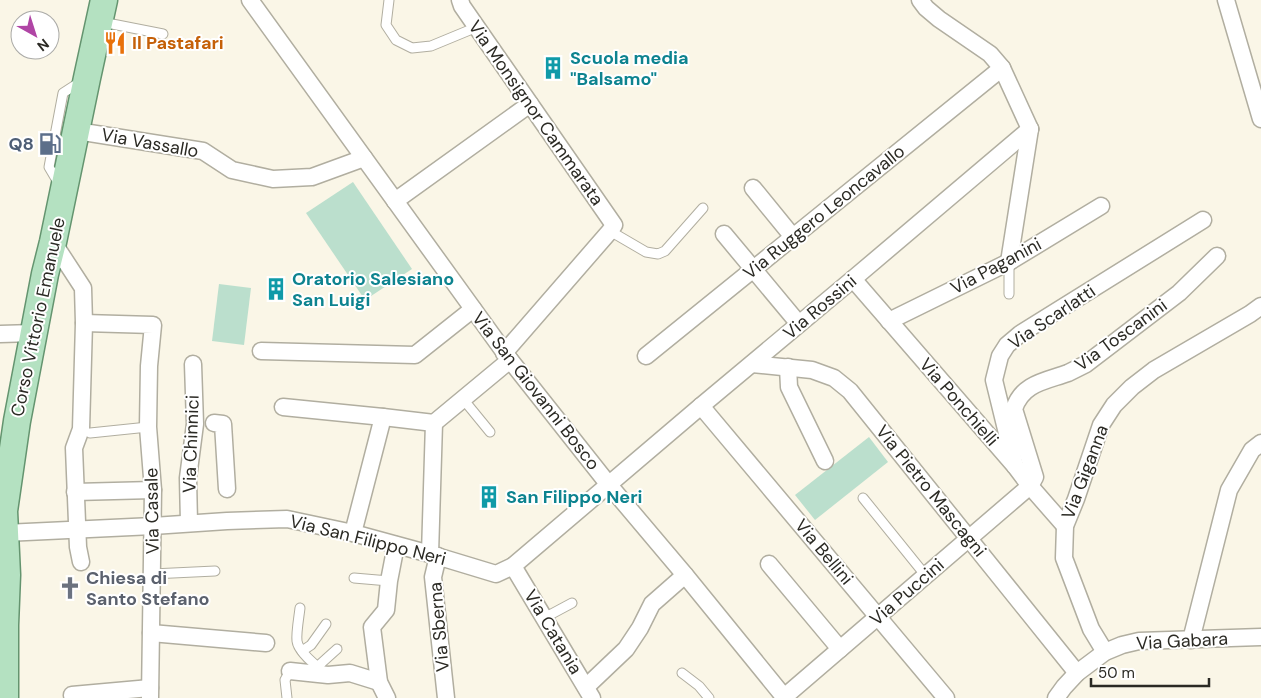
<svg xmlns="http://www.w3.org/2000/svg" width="1261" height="698" font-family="'DM Sans',sans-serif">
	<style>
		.green { fill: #bbdfcd }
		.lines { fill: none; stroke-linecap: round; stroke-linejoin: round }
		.service-casing { stroke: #b1aea0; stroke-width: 11 }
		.minor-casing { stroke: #b1aea0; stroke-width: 19 }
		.primary-casing { stroke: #64946f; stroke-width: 29 }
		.service { stroke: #fff; stroke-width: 9 }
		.minor { stroke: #fff; stroke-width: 16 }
		.primary { stroke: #b4e1c1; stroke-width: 26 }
		.labels { text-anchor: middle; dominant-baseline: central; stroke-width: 4; stroke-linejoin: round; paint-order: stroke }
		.food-label { font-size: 18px; font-weight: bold; fill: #c56008; stroke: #fff; text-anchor: start }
		.culture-label { font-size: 18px; font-weight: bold; fill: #0d838f; stroke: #fff; text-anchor: start }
		.street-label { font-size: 18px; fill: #2b2a24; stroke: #fff }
		.service-label { font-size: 18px; font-weight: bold; fill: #4e5e75; stroke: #fff; text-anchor: end }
		.worship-label { font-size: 18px; font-weight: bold; fill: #5b616d; stroke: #fff; text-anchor: start }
	</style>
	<rect width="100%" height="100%" fill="#faf6e7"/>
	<g class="green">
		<path d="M353 182 412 269 365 300 306 213Z"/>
		<path d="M219 284 251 288 244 345 212 341Z"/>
		<path d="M869 437 888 462 815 520 795 495Z"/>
	</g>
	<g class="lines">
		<defs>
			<g id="service">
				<path d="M389 0 386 25 396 40 412 48 431 46 477 27"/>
				<path d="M102 22 163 34"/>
				<path d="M59 184 49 167 63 93 80 82"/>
				<path d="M610 231 646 252 658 254 665 251 703 208"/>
				<path d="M1009 262V294"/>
				<path d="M463 399 490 432"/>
				<path d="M90 433 148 427"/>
				<path d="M863 498 926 576"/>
				<path d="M152 574 215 571"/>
				<path d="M354 578 389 581"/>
				<path d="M300 608C299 617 296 633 297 641 298 651 316 666 324 672"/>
				<path d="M544 618 572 603"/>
				<path d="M302 651 311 645 326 624"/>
				<path d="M317 667 337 649"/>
				<path d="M682 673 699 686 709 698"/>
				<path d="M287 698 285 680 290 671"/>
			</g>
			<g id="minor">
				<path d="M250 0 510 360 609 485 685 575 785 698"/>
				<path d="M460 0 462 6 614 225 610 231 504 353"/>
				<path d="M920 0 926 8 939 19 990 54 1002 68 1030 129"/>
				<path d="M1226 0 1261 119"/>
				<path d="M77 131 203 151 232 170 273 179 312 177 364 158"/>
				<path d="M753 188 793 237"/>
				<path d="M395 201 530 104"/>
				<path d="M724 234 799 324"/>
				<path d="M53 242 83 288 84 323 81 429 74 448 78 547 81 562"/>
				<path d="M1009 262 1030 129"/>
				<path d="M853 279 1015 466 1030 486 1065 526"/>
				<path d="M889 321 1009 262 1101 206"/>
				<path d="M84 323 153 325 149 366 148 427 153 490 150 698"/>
				<path d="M0 334 34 333"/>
				<path d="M261 351 415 355 473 309"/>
				<path d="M646 356 1002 68"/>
				<path d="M752 364 812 370 834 378 850 391 1077 673"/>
				<path d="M788 367 789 387 825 461"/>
				<path d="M701 406 946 698"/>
				<path d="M283 407 383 417 434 423 510 360"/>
				<path d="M214 423 223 424 227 489"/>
				<path d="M1015 466 994 380 1000 356 1007 345 1020 334 1203 220"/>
				<path d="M75 492 153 490"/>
				<path d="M189 523 188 478 195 424 193 364"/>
				<path d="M5 533 153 526 227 521 287 519 353 533 430 554 496 574 513 566 701 406 853 279 1030 129"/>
				<path d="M353 533 383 417"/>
				<path d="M430 554 434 423"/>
				<path d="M438 556 433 577 446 698"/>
				<path d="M769 564 840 649"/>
				<path d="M513 566 592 698"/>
				<path d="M151 633 266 643"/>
				<path d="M1191 640 1229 490 1252 450 1261 443"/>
				<path d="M1105 652 1091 629 1064 558 1065 526 1076 499 1101 425 1114 405 1132 387 1154 370 1250 314 1261 306"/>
				<path d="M290 671 328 675 350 673 379 682"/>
				<path d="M586 687 626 649 640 628 652 604 685 575"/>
				<path d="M72 695 150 688"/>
				<path d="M387 698 379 682 372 627 386 610 389 581 396 545"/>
				<path d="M783 698 1030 486 1035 477 1014 409C1022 383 1046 381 1068 373 1074 370 1080 367 1086 364L1179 293 1217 256"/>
				<path d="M1056 698 1064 687 1077 673 1105 652 1122 645 1139 641 1261 637"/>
			</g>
			<path id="primary" d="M5 698V625L7 575 4 511 17 421 45 274 53 242 87 78 104 0"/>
		</defs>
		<use href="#service" class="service-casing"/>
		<use href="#minor" class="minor-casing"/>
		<use href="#primary" class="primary-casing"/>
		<use href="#service" class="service"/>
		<use href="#minor" class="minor"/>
		<use href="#primary" class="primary"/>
	</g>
	<defs>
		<symbol id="restaurant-bare" viewBox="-9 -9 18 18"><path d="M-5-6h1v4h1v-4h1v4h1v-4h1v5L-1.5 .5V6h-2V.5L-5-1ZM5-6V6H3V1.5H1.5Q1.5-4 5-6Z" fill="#e8710a" stroke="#fff" stroke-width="2.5" paint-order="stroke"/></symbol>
		<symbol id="building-bare" viewBox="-9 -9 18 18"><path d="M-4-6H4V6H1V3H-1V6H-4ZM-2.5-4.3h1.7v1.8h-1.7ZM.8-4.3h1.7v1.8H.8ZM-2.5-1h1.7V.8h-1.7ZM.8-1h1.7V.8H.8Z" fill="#0f9aa8" stroke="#fff" stroke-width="2.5" paint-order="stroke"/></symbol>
		<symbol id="fuel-bare" viewBox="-9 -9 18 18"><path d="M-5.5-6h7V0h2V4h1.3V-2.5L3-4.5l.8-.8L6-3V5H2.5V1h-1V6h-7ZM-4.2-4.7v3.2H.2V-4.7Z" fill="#5c6f8a" stroke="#fff" stroke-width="2.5" paint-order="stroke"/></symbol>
		<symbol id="church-bare" viewBox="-9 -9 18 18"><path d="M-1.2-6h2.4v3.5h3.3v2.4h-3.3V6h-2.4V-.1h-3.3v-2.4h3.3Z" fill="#6b7280" stroke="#fff" stroke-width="2.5" paint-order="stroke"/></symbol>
	</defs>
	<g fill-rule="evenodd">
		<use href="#restaurant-bare" x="99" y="27" width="32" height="32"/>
		<use href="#building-bare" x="537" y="52" width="32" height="32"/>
		<use href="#fuel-bare" x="34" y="128" width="32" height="32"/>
		<use href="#building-bare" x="260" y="273" width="32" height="32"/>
		<use href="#building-bare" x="473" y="481" width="32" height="32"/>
		<use href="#church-bare" x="54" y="572" width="32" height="32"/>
	</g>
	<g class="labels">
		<g class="food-label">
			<text x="132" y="43">Il Pastafari</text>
		</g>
		<g class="culture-label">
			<text x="570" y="58">Scuola media<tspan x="570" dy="21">"Balsamo"</tspan></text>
			<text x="292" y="279">Oratorio Salesiano<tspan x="292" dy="21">San Luigi</tspan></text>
			<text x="506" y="497">San Filippo Neri</text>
		</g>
		<g class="street-label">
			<text transform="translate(536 113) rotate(55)">Via Monsignor Cammarata</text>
			<text transform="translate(150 143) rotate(10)">Via Vassallo</text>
			<text transform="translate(824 212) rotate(-39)">Via Ruggero Leoncavallo</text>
			<text transform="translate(996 266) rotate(-28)">Via Paganini</text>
			<text transform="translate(820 307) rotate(-40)">Via Rossini</text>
			<text transform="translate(38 317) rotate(-78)">Corso Vittorio Emanuele</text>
			<text transform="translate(1052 317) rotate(-34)">Via Scarlatti</text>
			<text transform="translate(1121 335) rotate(-36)">Via Toscanini</text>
			<text transform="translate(536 391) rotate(52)">Via San Giovanni Bosco</text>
			<text transform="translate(959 402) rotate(49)">Via Ponchielli</text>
			<text transform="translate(191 444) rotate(-88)">Via Chinnici</text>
			<text transform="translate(1085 472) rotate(-69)">Via Giganna</text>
			<text transform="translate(931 491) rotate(51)">Via Pietro Mascagni</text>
			<text transform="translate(152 511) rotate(-91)">Via Casale</text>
			<text transform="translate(368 540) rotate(14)">Via San Filippo Neri</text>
			<text transform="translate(824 552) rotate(50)">Via Bellini</text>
			<text transform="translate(907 592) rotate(-41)">Via Puccini</text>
			<text transform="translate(439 627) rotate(-95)">Via Sberna</text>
			<text transform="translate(553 632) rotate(59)">Via Catania</text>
			<text transform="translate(1182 641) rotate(-3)">Via Gabara</text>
		</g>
		<g class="service-label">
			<text x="34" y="144">Q8</text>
		</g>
		<g class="worship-label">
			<text x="86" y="578">Chiesa di<tspan x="86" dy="21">Santo Stefano</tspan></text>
		</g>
	</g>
	<g transform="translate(35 35) rotate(141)"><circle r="24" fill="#ffffff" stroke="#aaaaa7"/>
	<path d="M0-4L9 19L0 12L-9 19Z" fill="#b045a5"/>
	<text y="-8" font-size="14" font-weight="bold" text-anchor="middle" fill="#2b2a24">N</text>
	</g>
	<path d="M1091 678v8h118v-8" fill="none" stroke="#2b2a24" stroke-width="2.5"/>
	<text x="1098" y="678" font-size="15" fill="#2b2a24" stroke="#ffffff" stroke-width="4" paint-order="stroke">50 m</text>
</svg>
